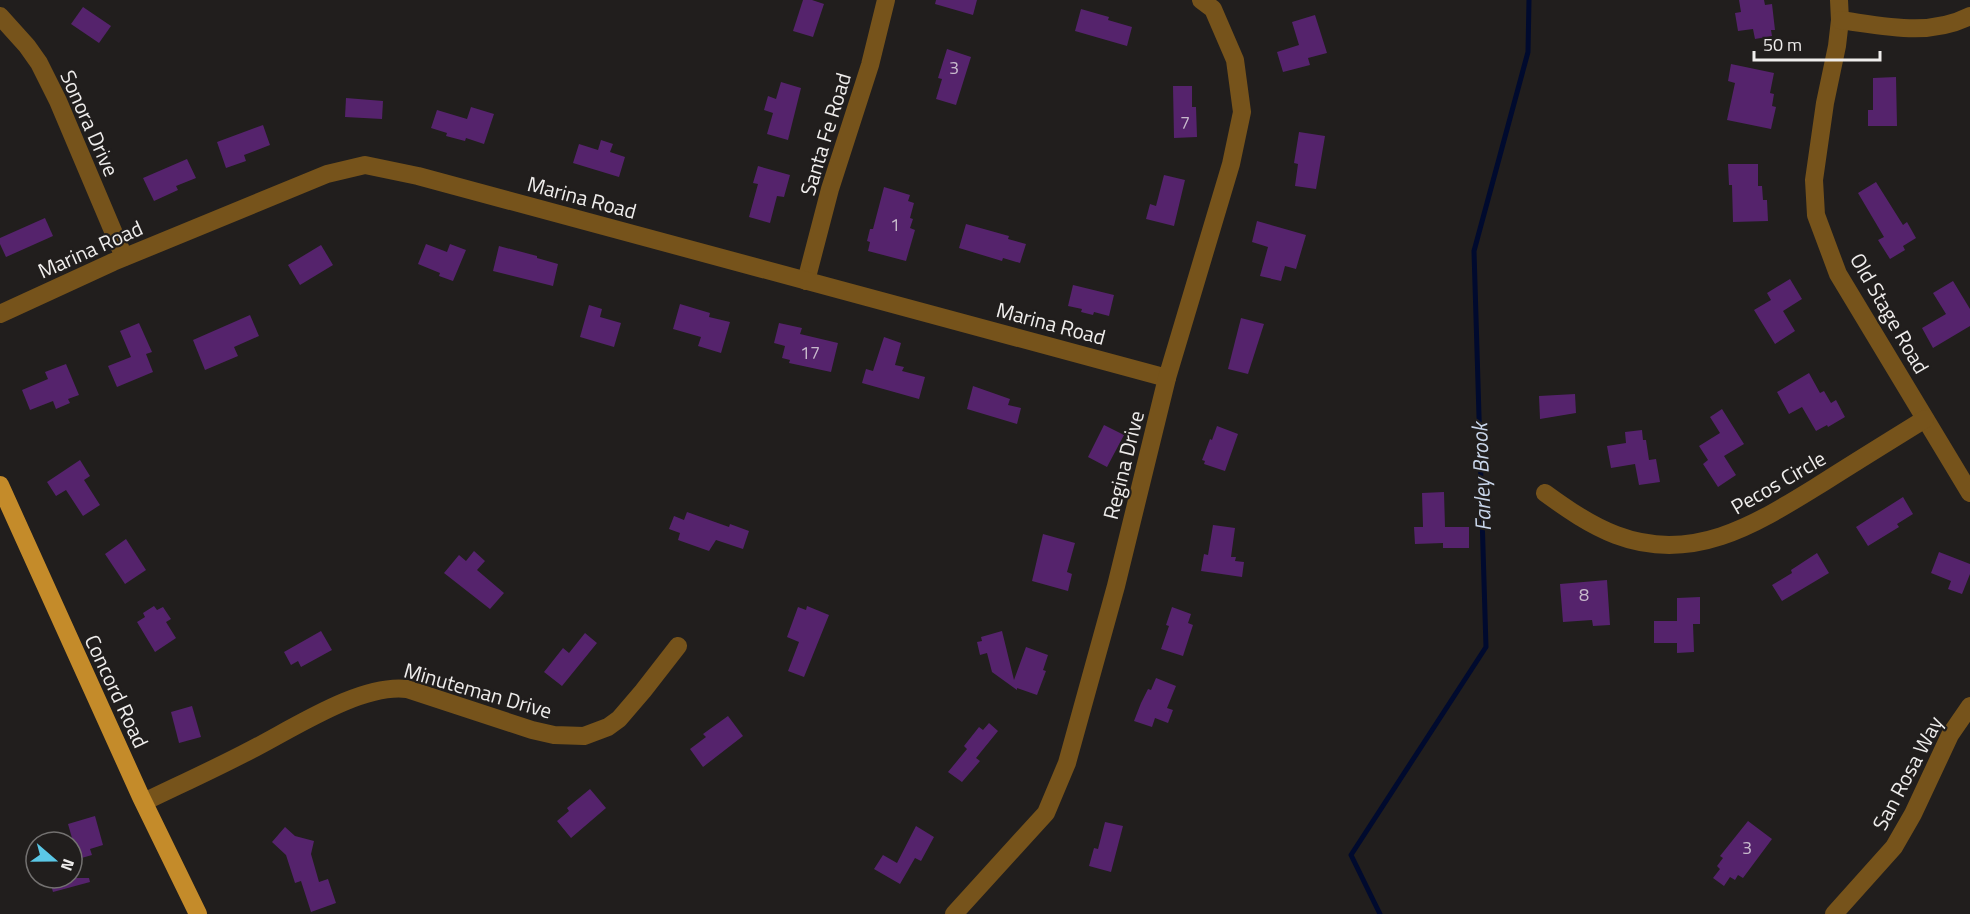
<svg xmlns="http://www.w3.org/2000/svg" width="1970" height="914" font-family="'Titillium Web',sans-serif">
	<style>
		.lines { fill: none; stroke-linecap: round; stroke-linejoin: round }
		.stream { stroke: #000a2e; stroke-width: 5 }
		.building { fill: #55236c }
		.minor { stroke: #76531b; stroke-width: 18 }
		.major { stroke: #c48b2a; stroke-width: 18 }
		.labels { text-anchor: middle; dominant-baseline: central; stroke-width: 4.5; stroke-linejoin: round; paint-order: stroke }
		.number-label { font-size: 18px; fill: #c8bacc }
		.street-label { font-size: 21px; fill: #efedec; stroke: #211e1d }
		.water-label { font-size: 22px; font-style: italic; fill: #c9d6ea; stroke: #211e1d }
	</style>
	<rect width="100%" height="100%" fill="#211e1d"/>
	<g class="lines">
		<path class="stream" d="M1380 914 1351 855 1486 647 1474 251 1528 52 1529 0"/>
	</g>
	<g class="building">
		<path d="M803 0H812L824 4 813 37 793 31Z"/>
		<path d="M936 0H977L973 15 935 4Z"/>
		<path d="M1739 0H1764L1765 5 1772 4 1775 30H1771L1772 36 1755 39 1753 29 1738 31 1735 13 1741 12Z"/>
		<path d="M83 7 111 26 99 43 71 24Z"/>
		<path d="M1081 9 1109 17 1108 20 1132 27 1127 46 1075 31Z"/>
		<path d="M1315 15 1327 53 1308 58 1310 65 1283 72 1277 52 1299 45 1292 22Z"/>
		<path d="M947 49 971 57 956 105 936 99 942 79 938 78Z"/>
		<path d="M1731 64 1774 73 1770 93 1774 94 1772 106 1776 107 1771 129 1727 120 1735 83 1728 81Z"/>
		<path d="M1896 77 1897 126H1868V110H1873V78Z"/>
		<path d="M781 82 801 88 788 140 767 134 773 113 764 110 768 96 776 99Z"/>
		<path d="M1173 86H1192V107H1196L1197 137 1174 138Z"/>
		<path d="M346 98 383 101 382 119 345 117Z"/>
		<path d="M471 107 494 114 484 144 466 138 465 141 446 136 447 133 431 128 437 110 467 119Z"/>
		<path d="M263 125 270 145 244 155 246 161 226 168 217 142Z"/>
		<path d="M1299 132 1325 136 1316 189 1295 186 1298 164 1294 163Z"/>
		<path d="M601 140 613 144 610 152 625 157 619 177 573 163 579 144 598 150Z"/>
		<path d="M187 159 196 178 176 186 178 190 154 201 143 178Z"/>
		<path d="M1728 164H1758V186H1762L1763 200H1767L1768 221 1733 222 1732 185H1729Z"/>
		<path d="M758 166 790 175 784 197 777 196 770 223 749 217 758 184 753 183Z"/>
		<path d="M1164 175 1185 180 1174 226 1146 219 1150 204 1156 206Z"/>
		<path d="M1876 182 1903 225 1907 222 1916 238 1903 246 1905 250 1890 259 1878 240 1884 237 1858 193Z"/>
		<path d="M884 187 910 195 908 201 914 203 910 218 913 219 910 228 915 230 906 261 868 251 870 242 867 241 870 229H873Z"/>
		<path d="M45 218 53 236 6 257 0 244V238Z"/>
		<path d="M1257 221 1306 235 1296 269 1285 266 1281 281 1260 276 1268 247 1252 242Z"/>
		<path d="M966 224 1009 236 1008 239 1026 244 1020 263 1003 258 1002 261 959 248Z"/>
		<path d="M426 244 447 252 450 244 466 250 453 281 439 276 440 273 418 264Z"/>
		<path d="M321 245 333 265 300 285 288 265Z"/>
		<path d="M499 246 537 256V258L558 264 553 286 493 271Z"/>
		<path d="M1790 279 1802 299 1783 311 1795 331 1775 344 1754 310 1771 300 1767 293Z"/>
		<path d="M1953 281 1970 309V326L1933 348 1922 328 1946 314 1933 293Z"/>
		<path d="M1073 285 1114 295 1109 316 1094 312 1093 315 1081 312 1082 309 1068 306Z"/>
		<path d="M680 304 710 313 709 317 730 322 721 353 698 346 701 337 673 329Z"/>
		<path d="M589 305 602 309 600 317 621 323 614 347 580 337Z"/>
		<path d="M250 315 259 336 234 347 238 356 205 370 193 340Z"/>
		<path d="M1241 318 1264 324 1248 374 1228 369Z"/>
		<path d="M139 323 152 352 146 354 153 372 117 387 108 366 131 357 120 331Z"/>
		<path d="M779 323 802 328 800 334 838 343 831 372 789 363 790 360 782 358 785 346 774 343Z"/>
		<path d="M884 337 901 343 895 365 904 367 902 371 925 377 919 399 862 383 866 369 873 371Z"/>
		<path d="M66 364 79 395 68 399 70 403 56 409 53 401 30 410 22 390 48 379 45 372Z"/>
		<path d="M1809 373 1820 393 1824 391 1831 403 1836 400 1845 417 1828 427 1827 425 1816 431 1802 407 1789 414 1777 392Z"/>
		<path d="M973 386 1010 399 1008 405 1021 408 1017 424 967 409Z"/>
		<path d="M1575 394 1576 413 1540 419 1539 396Z"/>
		<path d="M1722 409 1744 444 1724 456 1736 475 1718 487 1703 464 1708 460 1699 446 1720 433 1710 417Z"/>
		<path d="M1104 425 1124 435 1107 467 1088 457Z"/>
		<path d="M1217 426 1238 434 1225 471 1204 464 1205 461 1202 460 1210 439 1212 440Z"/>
		<path d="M1642 430 1643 440H1646L1649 460 1656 459 1660 482 1639 485 1635 464 1611 468 1607 446 1626 443 1625 432Z"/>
		<path d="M80 460 90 476 84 480 100 505 83 516 66 490 56 496 47 482Z"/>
		<path d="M1444 492 1445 527H1469V548H1443V543L1415 544 1414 527H1423L1422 493Z"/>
		<path d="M1903 497 1913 514 1897 524 1899 527 1868 546 1856 527Z"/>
		<path d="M687 512 729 527 730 524 749 531 743 549 716 540 709 551 678 540 680 533 669 529 674 516 684 520Z"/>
		<path d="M1213 525 1235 528 1231 557H1236L1235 561 1244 562 1242 577 1201 571 1204 554 1208 555Z"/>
		<path d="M1043 534 1075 543 1067 572 1072 574 1068 591 1032 581Z"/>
		<path d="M126 539 146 570 125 584 105 554Z"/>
		<path d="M474 551 485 561 477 570 504 593 490 609 444 573 459 555 466 561Z"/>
		<path d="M1939 552 1970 564V574L1962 594 1948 589 1951 581 1931 573Z"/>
		<path d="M1817 553 1829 573 1782 601 1772 585 1792 573 1791 570Z"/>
		<path d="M1607 580 1610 625 1593 626 1592 620 1563 622 1560 584Z"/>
		<path d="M1700 597V624H1693L1694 652 1677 653V643H1654V621H1677V598Z"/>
		<path d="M154 606 157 610 163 607 171 619 166 622 176 638 155 652 137 622 145 617 143 613Z"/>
		<path d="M807 606 829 615 804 677 788 671 799 642 787 637 798 607 806 610Z"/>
		<path d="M1172 607 1191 614 1188 623 1193 625 1183 656 1161 649 1169 626 1166 625Z"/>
		<path d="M321 631 332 650 301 667 298 661 291 665 284 652Z"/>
		<path d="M1002 631 1014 680 1026 647 1048 655 1043 670 1046 671 1037 695 1017 688V690L992 672 987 653 980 655 977 642 982 641 981 637Z"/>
		<path d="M585 633 597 643 562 686 544 672 563 648 569 653Z"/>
		<path d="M1156 678 1176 686 1167 708 1173 710 1168 723 1155 718 1152 727 1134 721 1141 703 1148 689 1151 690Z"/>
		<path d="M192 706 201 737 179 743 171 712Z"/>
		<path d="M728 716 743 736 703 767 690 749 706 737 703 734Z"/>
		<path d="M989 723 998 731 976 758 980 761 962 782 948 772 967 749 964 746 979 727 983 730Z"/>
		<path d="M590 789 606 808 571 838 557 821 569 811 567 808Z"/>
		<path d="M95 816 103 845 90 849 92 855 78 859 68 824Z"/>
		<path d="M1748 821 1772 839 1743 878 1738 875 1735 880 1730 877 1724 886 1713 878 1720 869 1717 866 1723 858 1720 856Z"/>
		<path d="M1105 822 1123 826 1111 872 1089 866 1094 848 1098 849Z"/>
		<path d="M916 826 934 837 921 861 915 858 900 884 874 869 883 855 897 863Z"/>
		<path d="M285 827 295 836 314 841 311 854 319 882 328 879 336 903 311 912 301 881 295 883 286 855 272 842Z"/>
		<path d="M49 878H89L90 882 53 892Z"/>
	</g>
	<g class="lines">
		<g class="minor">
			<path d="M1839 0 1840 20 1837 46 1825 103 1814 180 1816 215 1838 274 1970 493"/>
			<path d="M0 16 27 46 39 63 58 101 124 257"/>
			<path d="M1840 20C1884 26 1929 37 1970 16"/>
			<path d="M806 281 830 189 870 65 886 0"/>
			<path d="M0 314 113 262 327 174 365 165 418 176 1167 378"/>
			<path d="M1545 493C1567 509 1590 525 1616 535 1695 565 1759 522 1824 482 1857 461 1891 440 1925 419"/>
			<path d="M144 802C177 786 210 771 243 754 288 732 359 683 407 689L532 730 554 735 584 736 608 727 619 719 643 691 678 646"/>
			<path d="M954 914 1046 813 1067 763 1116 586 1167 378 1231 164 1242 112 1235 60 1213 9 1201 0"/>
			<path d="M1834 914 1894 847 1913 814 1950 735 1970 706"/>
		</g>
		<path class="major" d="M0 485 141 797 198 914"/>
	</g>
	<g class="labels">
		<g class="number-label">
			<text x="954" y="67">3</text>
			<text x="1185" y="122">7</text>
			<text x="895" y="224">1</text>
			<text x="810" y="352">17</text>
			<text x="1584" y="594">8</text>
			<text x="1747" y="847">3</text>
		</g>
		<g class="street-label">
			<text transform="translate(90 123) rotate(66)">Sonora Drive</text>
			<text transform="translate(825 134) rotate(-73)">Santa Fe Road</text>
			<text transform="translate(582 197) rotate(15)">Marina Road</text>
			<text transform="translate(90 249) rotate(-24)">Marina Road</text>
			<text transform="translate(1890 313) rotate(60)">Old Stage Road</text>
			<text transform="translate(1051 323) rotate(15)">Marina Road</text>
			<text transform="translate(1123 465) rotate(-76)">Regina Drive</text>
			<text transform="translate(1778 482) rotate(-30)">Pecos Circle</text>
			<text transform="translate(478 690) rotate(16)">Minuteman Drive</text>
			<text transform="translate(117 691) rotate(65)">Concord Road</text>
			<text transform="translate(1907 773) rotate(-62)">San Rosa Way</text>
		</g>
		<g class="water-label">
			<text transform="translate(1481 477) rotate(-92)">Farley Brook</text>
		</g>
	</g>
	<g transform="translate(54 860) rotate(110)"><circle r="28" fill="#211e1d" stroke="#737170" stroke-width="1.5"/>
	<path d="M0-4.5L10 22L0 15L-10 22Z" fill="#5bc8e7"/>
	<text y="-9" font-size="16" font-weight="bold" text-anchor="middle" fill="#efedec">N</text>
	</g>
	<path d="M1754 51v9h126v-9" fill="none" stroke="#efedec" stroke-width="3"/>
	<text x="1763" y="51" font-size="18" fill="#efedec" stroke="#211e1d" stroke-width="4.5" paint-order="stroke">50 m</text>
</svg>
